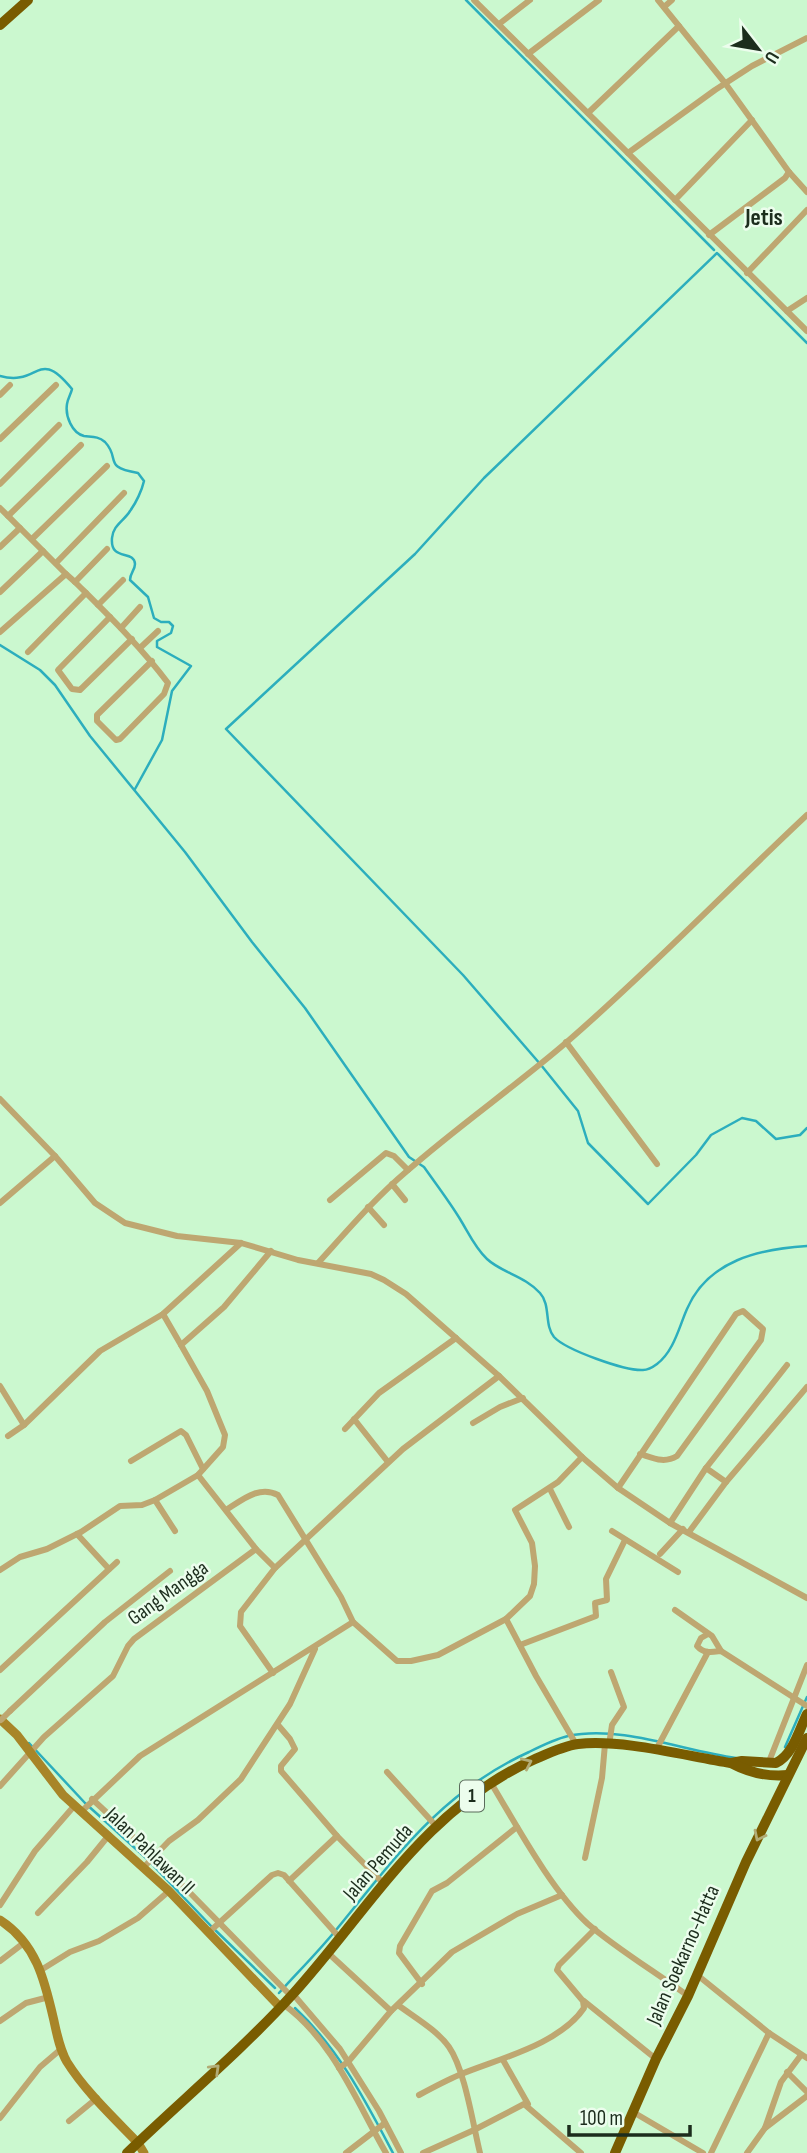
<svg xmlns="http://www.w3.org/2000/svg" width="807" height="2153" font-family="'Sofia Sans Condensed',sans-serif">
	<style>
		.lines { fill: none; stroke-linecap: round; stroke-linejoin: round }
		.stream { stroke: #2caebd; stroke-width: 2.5 }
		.street { stroke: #bea771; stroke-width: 6 }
		.secondary { stroke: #a88528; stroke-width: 9 }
		.highway { stroke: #795c00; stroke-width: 10 }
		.street-bridge { stroke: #bea771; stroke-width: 6 }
		.oneway { stroke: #b2ac76 }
		.labels { text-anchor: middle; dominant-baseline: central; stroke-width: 5; stroke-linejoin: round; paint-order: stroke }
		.shield { fill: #ecfded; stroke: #5a6b5b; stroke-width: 2 }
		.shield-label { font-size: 19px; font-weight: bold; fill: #1c2d1d }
		.street-label { font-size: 21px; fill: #1c2d1d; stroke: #ecfded }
		.quarter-label { font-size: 24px; font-weight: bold; fill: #1c2d1d; stroke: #ecfded }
	</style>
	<rect width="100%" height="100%" fill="#cbf8cf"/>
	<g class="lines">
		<g class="stream">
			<path d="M466 0 714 250"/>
			<path d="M717 253 484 478 415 554 226 729 463 975 541 1065 578 1111 588 1143 648 1204 696 1155 711 1135 742 1118 756 1121 776 1139 800 1135 807 1128"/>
			<path d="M718 254 807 343"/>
			<path d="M0 376C40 387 37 346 72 389 71 394 68 398 67 404 65 416 72 433 84 436 92 437 98 436 105 442 121 459 102 467 138 473L144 481C142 490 136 503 130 511 124 521 113 525 112 538 110 562 134 549 135 564 135 570 130 573 130 580L148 597 154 618 161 622H169L173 626 171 633 157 641V647L191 666 172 691 162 740 135 789"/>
			<path d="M0 645 40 670 55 685 90 736 185 852 252 942 305 1008 409 1157 424 1167C436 1184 449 1201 460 1219 468 1232 475 1248 487 1259 502 1273 525 1276 540 1293 551 1305 544 1325 554 1337 566 1350 625 1371 643 1370 648 1370 653 1367 657 1364 674 1351 679 1327 687 1309 708 1260 760 1249 807 1246"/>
			<path d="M29 1743 85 1803 147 1859 212 1927 275 1988"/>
			<path d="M785 1747 807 1697"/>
			<path d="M279 1993C298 1972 318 1952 336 1930 395 1858 441 1792 529 1752 541 1746 555 1739 568 1736 622 1725 683 1751 736 1758"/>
			<path d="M295 2008C339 2049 365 2100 393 2153"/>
		</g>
		<g class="street">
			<path d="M474 0 807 331"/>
			<path d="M658 0 725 83 789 172 807 192"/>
			<path d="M664 7 672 0"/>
			<path d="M499 24 530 0"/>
			<path d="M528 54 599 0"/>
			<path d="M588 113 679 26"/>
			<path d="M628 153 715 90 752 66 807 38"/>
			<path d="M675 200 752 120"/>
			<path d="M709 235 785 178 789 172"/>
			<path d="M747 273 807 210"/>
			<path d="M787 311 807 298"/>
			<path d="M0 395 10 385"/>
			<path d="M0 439 56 385"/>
			<path d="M0 484 59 425"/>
			<path d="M0 508 66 574"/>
			<path d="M8 516 81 445"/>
			<path d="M32 539 107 466"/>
			<path d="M0 547 20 528"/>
			<path d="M56 563 124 493"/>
			<path d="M75 582 107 549"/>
			<path d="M0 592 43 551"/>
			<path d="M98 605 123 580"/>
			<path d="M110 617 58 670 72 689 80 690 132 639"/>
			<path d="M121 628 140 607"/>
			<path d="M0 632 66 574 75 582C108 615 140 646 168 683L164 694 120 739 116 740 97 721V715L152 661"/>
			<path d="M141 647 158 631"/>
			<path d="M28 652 86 593"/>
			<path d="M566 1042 657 1164"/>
			<path d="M0 1099 55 1156 95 1203 125 1223 177 1236 241 1243 298 1260 371 1274 384 1280 406 1294 499 1376 582 1457 618 1488 670 1523 807 1598"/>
			<path d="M392 1184 405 1200"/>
			<path d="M330 1200 386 1153 394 1156 408 1170"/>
			<path d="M0 1203 55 1156"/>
			<path d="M368 1207 384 1225"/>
			<path d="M318 1263C347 1231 374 1199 407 1171 458 1126 516 1086 568 1041 651 969 727 890 807 815"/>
			<path d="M163 1314 181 1345"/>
			<path d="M0 1386 24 1425"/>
			<path d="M354 1419 388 1462"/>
			<path d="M473 1423 500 1407 523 1398"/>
			<path d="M345 1429 379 1393 456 1338"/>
			<path d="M8 1436 24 1425 100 1351 163 1314 241 1243"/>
			<path d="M131 1461 181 1431 186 1435 203 1469"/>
			<path d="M198 1475 256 1549"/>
			<path d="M726 1482 807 1387"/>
			<path d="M618 1488 736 1314 743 1311 763 1329 761 1340 677 1456C664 1464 653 1458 640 1454"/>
			<path d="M550 1489 569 1527"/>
			<path d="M155 1500 175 1531"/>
			<path d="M226 1510C242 1500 259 1485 278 1495L341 1597 353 1622"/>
			<path d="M670 1523 706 1468"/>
			<path d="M612 1531 678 1572"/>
			<path d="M689 1532 726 1482 706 1468 787 1365"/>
			<path d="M77 1534 109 1569"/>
			<path d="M660 1554 683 1529"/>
			<path d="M0 1570 20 1557 47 1549 81 1532 120 1506 142 1505 155 1500 198 1475 223 1447 225 1435 207 1391 181 1345 224 1307 271 1251"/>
			<path d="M675 1610 712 1636 721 1651 807 1706"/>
			<path d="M506 1619 536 1676 576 1744"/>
			<path d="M708 1634 701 1638 697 1646C704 1654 712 1652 721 1651"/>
			<path d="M520 1645 596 1616 595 1603 607 1600 606 1579 625 1540"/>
			<path d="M0 1670 117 1562"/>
			<path d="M273 1673 240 1626 241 1612 275 1568 403 1449 499 1376"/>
			<path d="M10 1711 105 1622 170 1571"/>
			<path d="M278 1725 290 1739 295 1749 281 1766V1771L337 1836 383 1883"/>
			<path d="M609 1745 612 1725 624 1707 611 1672"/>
			<path d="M656 1750 708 1652"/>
			<path d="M768 1764 807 1665"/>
			<path d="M387 1772 436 1826"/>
			<path d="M491 1783C517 1826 551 1890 588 1924 617 1949 657 1973 688 1996"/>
			<path d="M0 1786 44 1737 113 1676 128 1646 134 1639 256 1549 275 1568"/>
			<path d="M92 1799 154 1856 291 1996"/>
			<path d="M82 1811 140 1756 353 1622 397 1661H411L438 1655 506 1619 530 1596 534 1584 535 1566 532 1543 515 1510 558 1482 582 1457"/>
			<path d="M585 1858 602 1778 605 1744"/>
			<path d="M144 1867 169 1841 198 1820 241 1779 290 1704 315 1649"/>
			<path d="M289 1881 337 1836"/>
			<path d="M0 1905 35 1851 75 1805"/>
			<path d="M38 1913 87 1862 109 1835"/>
			<path d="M208 1933 272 1875 278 1873 284 1875 339 1937"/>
			<path d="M327 1952 391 2011"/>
			<path d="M0 1961 25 1942"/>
			<path d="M41 1970 70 1952 99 1941 138 1918 169 1891"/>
			<path d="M696 1974 769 2033 807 2058"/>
			<path d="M422 1984 399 1953 400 1946 432 1891 447 1883 517 1827"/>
			<path d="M293 1994 340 2049 379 2111 401 2153"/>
			<path d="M584 2001 656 2059"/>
			<path d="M283 2004C333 2040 356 2101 386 2153"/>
			<path d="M398 2005C414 2017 437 2030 449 2047 465 2070 473 2125 480 2153"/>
			<path d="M0 2021 26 2003 49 1997"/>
			<path d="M503 2060 528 2104"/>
			<path d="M339 2068 348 2062 391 2011 452 1952 517 1914 562 1895"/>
			<path d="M787 2072 807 2092"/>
			<path d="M419 2095C432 2088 445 2081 459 2075 497 2059 559 2045 584 2008L583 2001 557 1970 559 1965 595 1929"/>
			<path d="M633 2112 703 2153"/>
			<path d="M0 2118 40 2067 61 2049"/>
			<path d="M69 2121 97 2098"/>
			<path d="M765 2128 781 2082 801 2055"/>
			<path d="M346 2153 385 2123"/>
			<path d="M423 2153 474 2130 524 2104 581 2153"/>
			<path d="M711 2153 769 2033"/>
			<path d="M747 2153 765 2128 807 2096"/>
		</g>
		<g class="secondary">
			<path d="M0 1719 17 1735 63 1795 169 1891 280 2007"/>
			<path d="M0 1920C37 1944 45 1982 54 2021 57 2035 60 2050 67 2062 85 2091 114 2118 138 2143L144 2153"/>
		</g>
		<g class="highway">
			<path d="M0 25 28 0"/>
			<path d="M731 1763 742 1761 776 1763C793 1755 799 1730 807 1714"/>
			<path d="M127 2153C182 2100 241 2051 292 1995 369 1910 424 1809 533 1760 547 1754 563 1746 578 1744 623 1739 686 1756 731 1763 748 1772 769 1777 788 1775"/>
			<path d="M615 2153 656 2059 688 1996 746 1862 807 1738"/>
		</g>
		<path class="street-bridge" d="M1 1720 10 1711"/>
	</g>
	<defs><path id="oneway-chevron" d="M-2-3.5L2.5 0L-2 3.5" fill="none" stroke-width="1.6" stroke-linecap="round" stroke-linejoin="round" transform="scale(1.75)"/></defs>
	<g class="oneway">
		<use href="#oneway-chevron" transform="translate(527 1763) rotate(-25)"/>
		<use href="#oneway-chevron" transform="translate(759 1836) rotate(116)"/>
		<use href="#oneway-chevron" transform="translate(215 2069) rotate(-44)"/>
	</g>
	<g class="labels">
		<rect class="shield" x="460" y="1780.5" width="24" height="31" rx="5"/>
		<g class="shield-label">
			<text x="472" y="1796">1</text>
		</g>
		<g class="street-label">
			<text transform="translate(168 1593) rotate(-36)">Gang Mangga</text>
			<text transform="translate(150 1851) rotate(44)">Jalan Pahlawan II</text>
			<text transform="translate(378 1862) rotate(-49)">Jalan Pemuda</text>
			<text transform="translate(683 1955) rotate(-66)">Jalan Soekarno-Hatta</text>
		</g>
		<g class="quarter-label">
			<text x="764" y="217">Jetis</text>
		</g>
	</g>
	<g transform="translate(758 49) rotate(121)" stroke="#ecfded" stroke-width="5" paint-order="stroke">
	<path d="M0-5L12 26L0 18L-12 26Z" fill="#1c2d1d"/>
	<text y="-10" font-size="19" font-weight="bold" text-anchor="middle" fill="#1c2d1d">U</text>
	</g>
	<path d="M569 2125v10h121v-10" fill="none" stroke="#1c2d1d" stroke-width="3.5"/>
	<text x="580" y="2125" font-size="21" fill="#1c2d1d" stroke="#ecfded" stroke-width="5" paint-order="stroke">100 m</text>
</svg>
